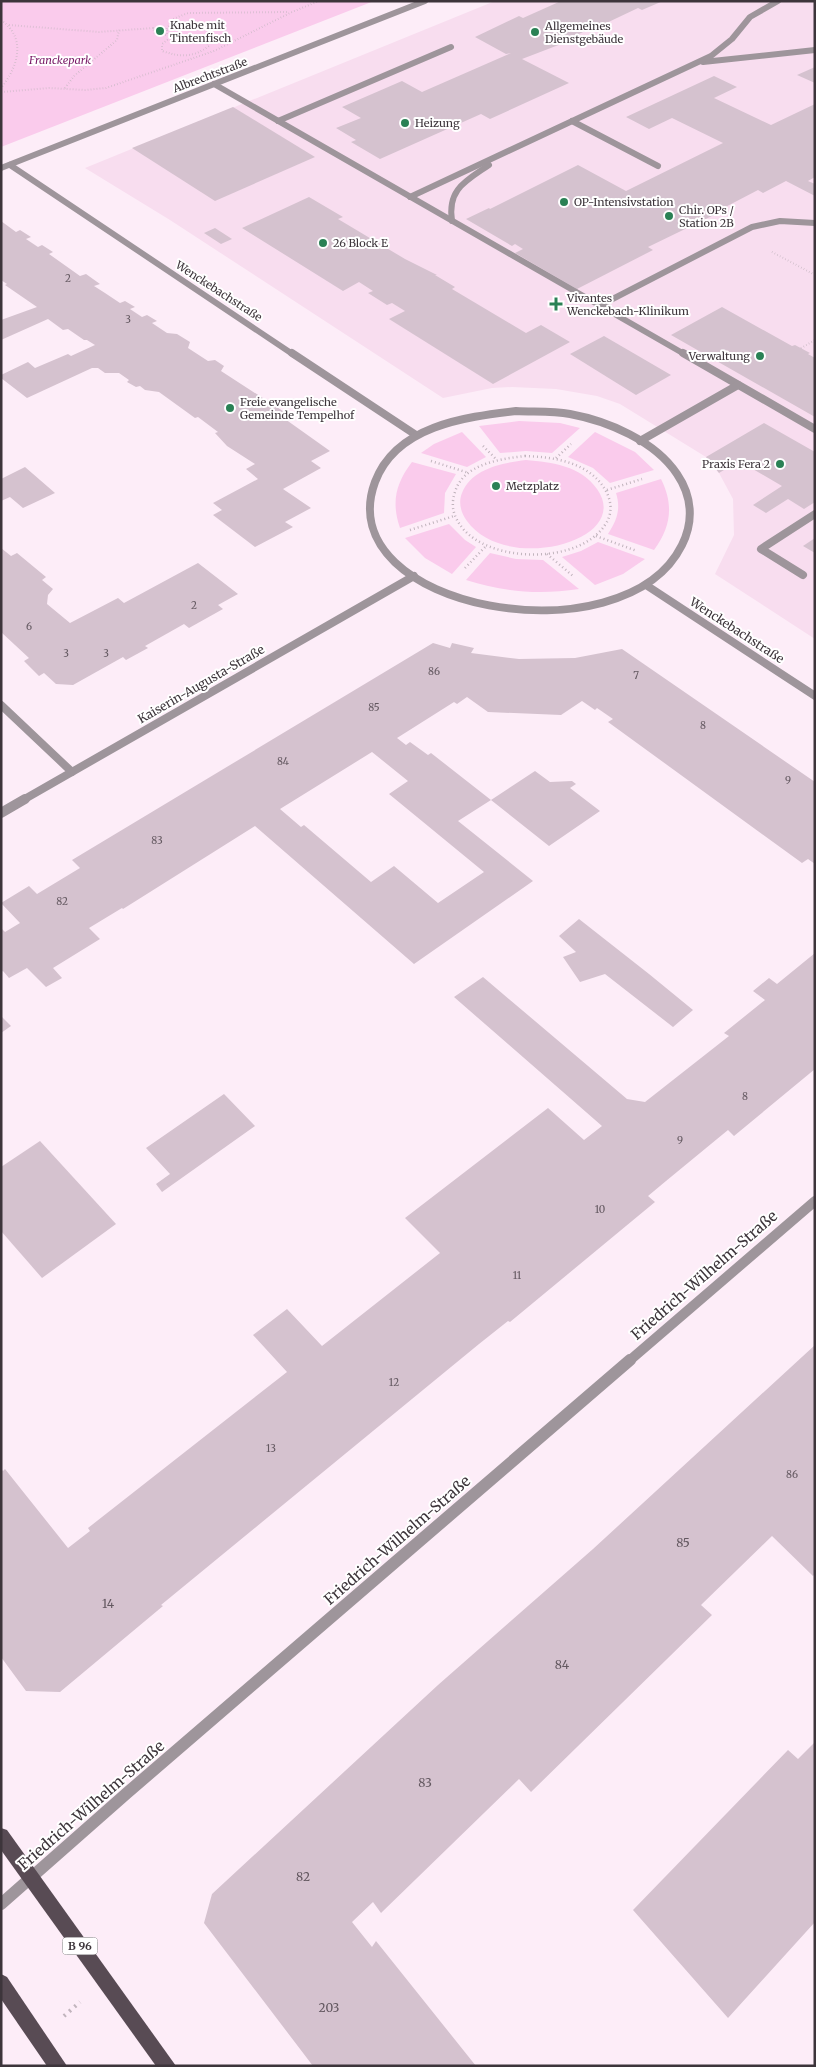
<svg xmlns="http://www.w3.org/2000/svg" width="816" height="2067" font-family="Merriweather,serif">
	<style>
		.built { fill: #f8ddef }
		.green { fill: #facbec }
		.building { fill: #d5c2cf; fill-rule: evenodd }
		.lines { fill: none; stroke-linecap: round; stroke-linejoin: round }
		.path-far2 { stroke: #c1b4bd; stroke-width: 2; stroke-dasharray: 0.5 2.5; stroke-linecap: butt }
		.path-far1 { stroke: #c1b4bd; stroke-width: 2.5; stroke-dasharray: 1 3; stroke-linecap: butt }
		.path { stroke: #c1b4bd; stroke-width: 4; stroke-dasharray: 2 5; stroke-linecap: butt }
		.lane-far1 { stroke: #9e959b; stroke-width: 6 }
		.lane { stroke: #9e959b; stroke-width: 8 }
		.street-far3 { stroke: #9e959b; stroke-width: 6 }
		.street-far2 { stroke: #9e959b; stroke-width: 8 }
		.street-far1 { stroke: #9e959b; stroke-width: 10 }
		.street { stroke: #9e959b; stroke-width: 12 }
		.primary { fill: #584b54; fill-rule: evenodd }
		.poi-dot { fill: #2a8155; stroke: #fff; stroke-width: 2 }
		.labels { text-anchor: middle; dominant-baseline: central; stroke-width: 4; stroke-linejoin: round; paint-order: stroke }
		.number-label { font-size: 10px; fill: #635860 }
		.far-poi-label { font-size: 11px; fill: #3d353b; stroke: #fff; text-anchor: start }
		.far-park-label { font-size: 11px; font-style: italic; fill: #781966; stroke: #fff }
		.far-street-label { font-size: 11px; fill: #3d353b; stroke: #fff }
		.shield { fill: #fff; stroke: #777276; stroke-width: 1 }
		.shield-label { font-size: 11px; font-weight: bold; fill: #3d353b }
		.street-label { font-size: 12px; fill: #3d353b; stroke: #fff }
		.near-number-label { font-size: 12px; fill: #635860 }
		.near-street-label { font-size: 15px; fill: #3d353b; stroke: #fff }
	</style>
	<rect width="100%" height="100%" fill="#fdedf8"/>
	<path class="built" d="M495 1H815V639L715 574 734 535 733 499 719 473 706 457 620 404 597 396 556 389 512 387 492 388 443 398 170 220 85 168Z"/>
	<g class="green">
		<path d="M1 1H374L1 147Z"/>
		<path d="M519 421 560 423 580 428 552 453 526 451 500 453 479 426Z"/>
		<path d="M462 432 486 457 467 467 421 453 434 444Z"/>
		<path d="M595 432 635 452 654 470 610 483 593 468 568 457Z"/>
		<path d="M526 460C552 462 581 466 597 489 634 541 506 575 467 521 461 513 458 503 462 493 472 468 503 463 526 460Z"/>
		<path d="M412 462 456 474 445 493 444 513 400 528C391 502 396 483 412 462Z"/>
		<path d="M661 479C674 505 671 527 654 550L608 534C617 520 621 509 616 493Z"/>
		<path d="M449 524 465 540 476 547 452 574 425 558 405 538Z"/>
		<path d="M598 542 645 559 623 574 595 585 562 557 581 551Z"/>
		<path d="M490 553 516 559 543 560 579 589C539 595 504 592 466 580Z"/>
	</g>
	<g class="building">
		<path d="M561 1H663L642 10 638 8 598 27 596 26 566 40 569 41 522 59 569 83 490 119 481 114 380 159 351 142 356 140 336 128 361 118 342 107 402 81 422 92 511 53 506 54 475 37 519 16 523 18Z"/>
		<path d="M815 67V83L797 75Z"/>
		<path d="M714 76 737 87 714 98 771 125 815 104V177L808 181 815 184V196L786 181 763 193 758 190 712 214 714 215 648 247 653 250 577 289 515 253 523 249 515 244 512 246 466 219 489 208 490 209 578 165 626 191 723 143 672 118 649 129 626 117Z"/>
		<path d="M233 107 315 157 215 201 132 148Z"/>
		<path d="M309 197 343 217 338 219 405 259 437 275H435L455 287 452 289 526 333 541 325 570 342 493 384 389 319 405 311 392 303 387 305 368 293 373 291 359 282 343 291 242 228Z"/>
		<path d="M1 221 16 232 20 230 31 237 26 239 38 247 42 245 53 252 49 254 80 276 86 274 100 284 94 286 105 293 120 303 125 301 135 307 130 309 142 317 147 315 157 321 152 323 167 333 177 334 190 342 188 348 208 361 215 360 224 366 221 371 289 415 285 419 330 451 311 461 321 468 283 489 311 508 285 522 293 527 255 547 213 515 222 510 213 503 258 479 246 469 255 464 227 446 215 433 218 432 198 417 195 418 159 392 145 390 140 386 136 387 127 382 129 380 119 373H105L98 368H92L27 398 1 378V375L28 362 35 368 68 354 71 356 95 345 87 340H84L68 329 63 330 48 319 1 340V320L37 307 5 285 7 284 1 280Z"/>
		<path d="M215 228 232 239 221 244 204 233Z"/>
		<path d="M722 307 792 346 795 345 810 353 808 354 815 358V417L671 335Z"/>
		<path d="M604 336 671 375 636 395 570 354Z"/>
		<path d="M764 423 815 452V502L804 509 788 499 766 513 753 505 782 486 739 461 719 473 706 457Z"/>
		<path d="M25 467 55 493 23 508 10 497 1 501V479Z"/>
		<path d="M815 538V553L803 546Z"/>
		<path d="M1 548 11 556 17 553 46 577 42 580 53 589 48 595 47 604 70 623 118 598 124 603 198 563 238 594 218 605 223 609 189 628 184 624 145 646 148 648 126 660 123 657 73 685 56 684 44 673 39 676 24 661 29 658 1 632Z"/>
		<path d="M433 643 450 648 452 643 474 648 471 653 519 659 575 658 622 649 815 782V864L808 859 802 863 608 722 613 719 597 708 595 710 582 701 561 715 488 712 467 697 457 704 454 702 397 738 406 745 410 742 428 755 431 753 491 800 458 821 533 881 414 964 255 826 123 909 122 908 89 928 100 939 53 968 62 978 46 987 27 968 9 978 3 971 1 972V928L5 932 20 923 1 903 29 886 37 894 80 868 72 860ZM372 752 408 781 389 794 484 872 438 903 394 866 371 882 304 825 301 827 280 809Z"/>
		<path d="M535 771 550 782 572 781 576 784 570 788 600 811 549 846 491 800Z"/>
		<path d="M579 919 649 974 693 1010 673 1027 605 974 580 982 563 957 576 952 559 936Z"/>
		<path d="M815 953V1069L734 1136 728 1130 666 1181 648 1196 655 1202 510 1322 508 1321 479 1344 161 1605 163 1606 60 1692 26 1691 1 1657V1469L3 1471 5 1469 68 1548 90 1531 88 1528 287 1372 253 1335 287 1309 322 1346 440 1253 405 1218 548 1108 584 1140 602 1126 454 997 483 977 627 1099 645 1102 729 1036 724 1033 765 1000 753 991 769 978 777 984Z"/>
		<path d="M1 1016 11 1026 1 1033Z"/>
		<path d="M224 1094 255 1126 162 1192 156 1184 170 1174 146 1148Z"/>
		<path d="M40 1141 116 1224 42 1278 1 1231V1167Z"/>
		<path d="M815 1345V1574L813 1576 772 1536 701 1605 712 1615 531 1792 519 1779 381 1913 373 1902 352 1922 372 1947 376 1941 476 2066H313L204 1923 212 1894 438 1685 593 1549Z"/>
		<path d="M815 1742V1922L728 2018 633 1910 788 1750 798 1759Z"/>
	</g>
	<g class="lines">
		<g class="path-far2">
			<path d="M1 20C27 38 18 67 1 88"/>
			<path d="M9 25 99 32 153 28"/>
			<path d="M153 28 167 29V35L155 34Z"/>
			<path d="M167 29 173 19 188 13 289 12"/>
			<path d="M190 35 204 38 209 46C193 58 180 57 162 51V44L171 37Z"/>
			<path d="M65 88 74 76 117 40 119 30"/>
			<path d="M1 92 49 88 85 90 106 88 214 51 292 12 319 1"/>
			<path d="M772 252 815 275"/>
			<path d="M801 348 815 340"/>
		</g>
		<g class="path-far1">
			<path d="M483 446 497 460"/>
			<path d="M525 456C556 457 592 463 607 493 612 504 612 515 605 525 579 564 494 563 464 530 454 518 450 507 455 492 463 464 500 459 525 456Z"/>
			<path d="M556 458 571 444"/>
			<path d="M431 461 469 473"/>
			<path d="M607 490 642 479"/>
			<path d="M410 530 454 516"/>
			<path d="M596 536 637 551"/>
			<path d="M547 554 573 576"/>
			<path d="M465 568 487 545"/>
		</g>
		<path class="path" d="M64 2016 80 2002"/>
		<g class="lane-far1">
			<path d="M703 62 815 50"/>
			<path d="M214 84 686 355"/>
			<path d="M278 121 451 47"/>
			<path d="M572 121 658 166"/>
			<path d="M410 197 711 56 732 39 750 17 778 1"/>
			<path d="M452 221C447 189 466 181 489 165"/>
			<path d="M599 306 752 227 780 221 815 223"/>
		</g>
		<g class="lane">
			<path d="M683 353 815 429"/>
			<path d="M640 441 738 385"/>
			<path d="M803 575 761 549 815 514"/>
		</g>
		<g class="street-far3">
			<path d="M10 165 294 355"/>
			<path d="M1 168 425 1"/>
		</g>
		<g class="street-far2">
			<path d="M292 353 416 435"/>
			<path d="M516 411C534 412 552 411 570 414 608 421 655 441 677 474 692 496 694 521 682 545 624 662 328 610 375 482 396 426 464 417 516 411Z"/>
			<path d="M646 585 815 696"/>
			<path d="M1 705 72 772"/>
			<path d="M23 800 414 576"/>
		</g>
		<g class="street-far1">
			<path d="M1 813 25 799"/>
			<path d="M629 1361 815 1201"/>
		</g>
		<path class="street" d="M1 1904 127 1793 630 1360"/>
		<g class="primary">
			<path d="M1 1828 7 1830 176 2066H156L1 1850Z"/>
			<path d="M1 1974 7 1977 67 2066H47L1 1999Z"/>
		</g>
	</g>
	<g class="poi-dot">
		<circle cx="160" cy="31" r="5"/>
		<circle cx="535" cy="32" r="5"/>
		<circle cx="405" cy="123" r="5"/>
		<circle cx="564" cy="202" r="5"/>
		<circle cx="669" cy="216" r="5"/>
		<circle cx="323" cy="243" r="5"/>
		<path d="M553.5 296.5h5v5h5v5h-5v5h-5v-5h-5v-5h5z"/>
		<circle cx="760" cy="356" r="5"/>
		<circle cx="230" cy="408" r="5"/>
		<circle cx="780" cy="464" r="5"/>
		<circle cx="496" cy="486" r="5"/>
	</g>
	<g class="labels">
		<g class="number-label">
			<text x="68" y="278">2</text>
			<text x="128" y="319">3</text>
			<text x="194" y="605">2</text>
			<text x="29" y="626">6</text>
			<text x="66" y="653">3</text>
			<text x="106" y="653">3</text>
			<text x="434" y="671">86</text>
			<text x="636" y="675">7</text>
			<text x="374" y="707">85</text>
			<text x="703" y="725">8</text>
			<text x="283" y="761">84</text>
			<text x="788" y="780">9</text>
			<text x="157" y="840">83</text>
			<text x="62" y="901">82</text>
			<text x="745" y="1096">8</text>
			<text x="680" y="1140">9</text>
			<text x="600" y="1209">10</text>
			<text x="517" y="1275">11</text>
			<text x="394" y="1382">12</text>
			<text x="271" y="1448">13</text>
			<text x="792" y="1474">86</text>
		</g>
		<g class="far-poi-label">
			<text x="170" y="25">Knabe mit<tspan x="170" dy="13">Tintenfisch</tspan></text>
			<text x="545" y="26">Allgemeines<tspan x="545" dy="13">Dienstgebäude</tspan></text>
			<text x="415" y="123">Heizung</text>
			<text x="574" y="202">OP-Intensivstation</text>
			<text x="679" y="210">Chir. OPs /<tspan x="679" dy="13">Station 2B</tspan></text>
			<text x="333" y="243">26 Block E</text>
			<text x="567" y="298">Vivantes<tspan x="567" dy="13">Wenckebach-Klinikum</tspan></text>
			<text x="750" y="356" text-anchor="end">Verwaltung</text>
			<text x="240" y="402">Freie evangelische<tspan x="240" dy="13">Gemeinde Tempelhof</tspan></text>
			<text x="770" y="464" text-anchor="end">Praxis Fera 2</text>
			<text x="506" y="486">Metzplatz</text>
		</g>
		<g class="far-park-label">
			<text x="60" y="60">Franckepark</text>
		</g>
		<g class="far-street-label">
			<text transform="translate(210 75) rotate(-21)">Albrechtstraße</text>
			<text transform="translate(219 291) rotate(33)">Wenckebachstraße</text>
		</g>
		<rect class="shield" x="62.5" y="1937.5" width="35" height="17" rx="4"/>
		<g class="shield-label">
			<text x="80" y="1946">B 96</text>
		</g>
		<g class="street-label">
			<text transform="translate(737 630) rotate(33)">Wenckebachstraße</text>
			<text transform="translate(201 684) rotate(-30)">Kaiserin-Augusta-Straße</text>
		</g>
		<g class="near-number-label">
			<text x="683" y="1542">85</text>
			<text x="108" y="1603">14</text>
			<text x="562" y="1664">84</text>
			<text x="425" y="1782">83</text>
			<text x="303" y="1876">82</text>
			<text x="329" y="2007">203</text>
		</g>
		<g class="near-street-label">
			<text transform="translate(704 1275) rotate(-41)">Friedrich-Wilhelm-Straße</text>
			<text transform="translate(397 1540) rotate(-41)">Friedrich-Wilhelm-Straße</text>
			<text transform="translate(91 1805) rotate(-41)">Friedrich-Wilhelm-Straße</text>
		</g>
	</g>
	<rect width="816" height="2067" fill="none" stroke="#3d353b" stroke-width="5"/>
</svg>
